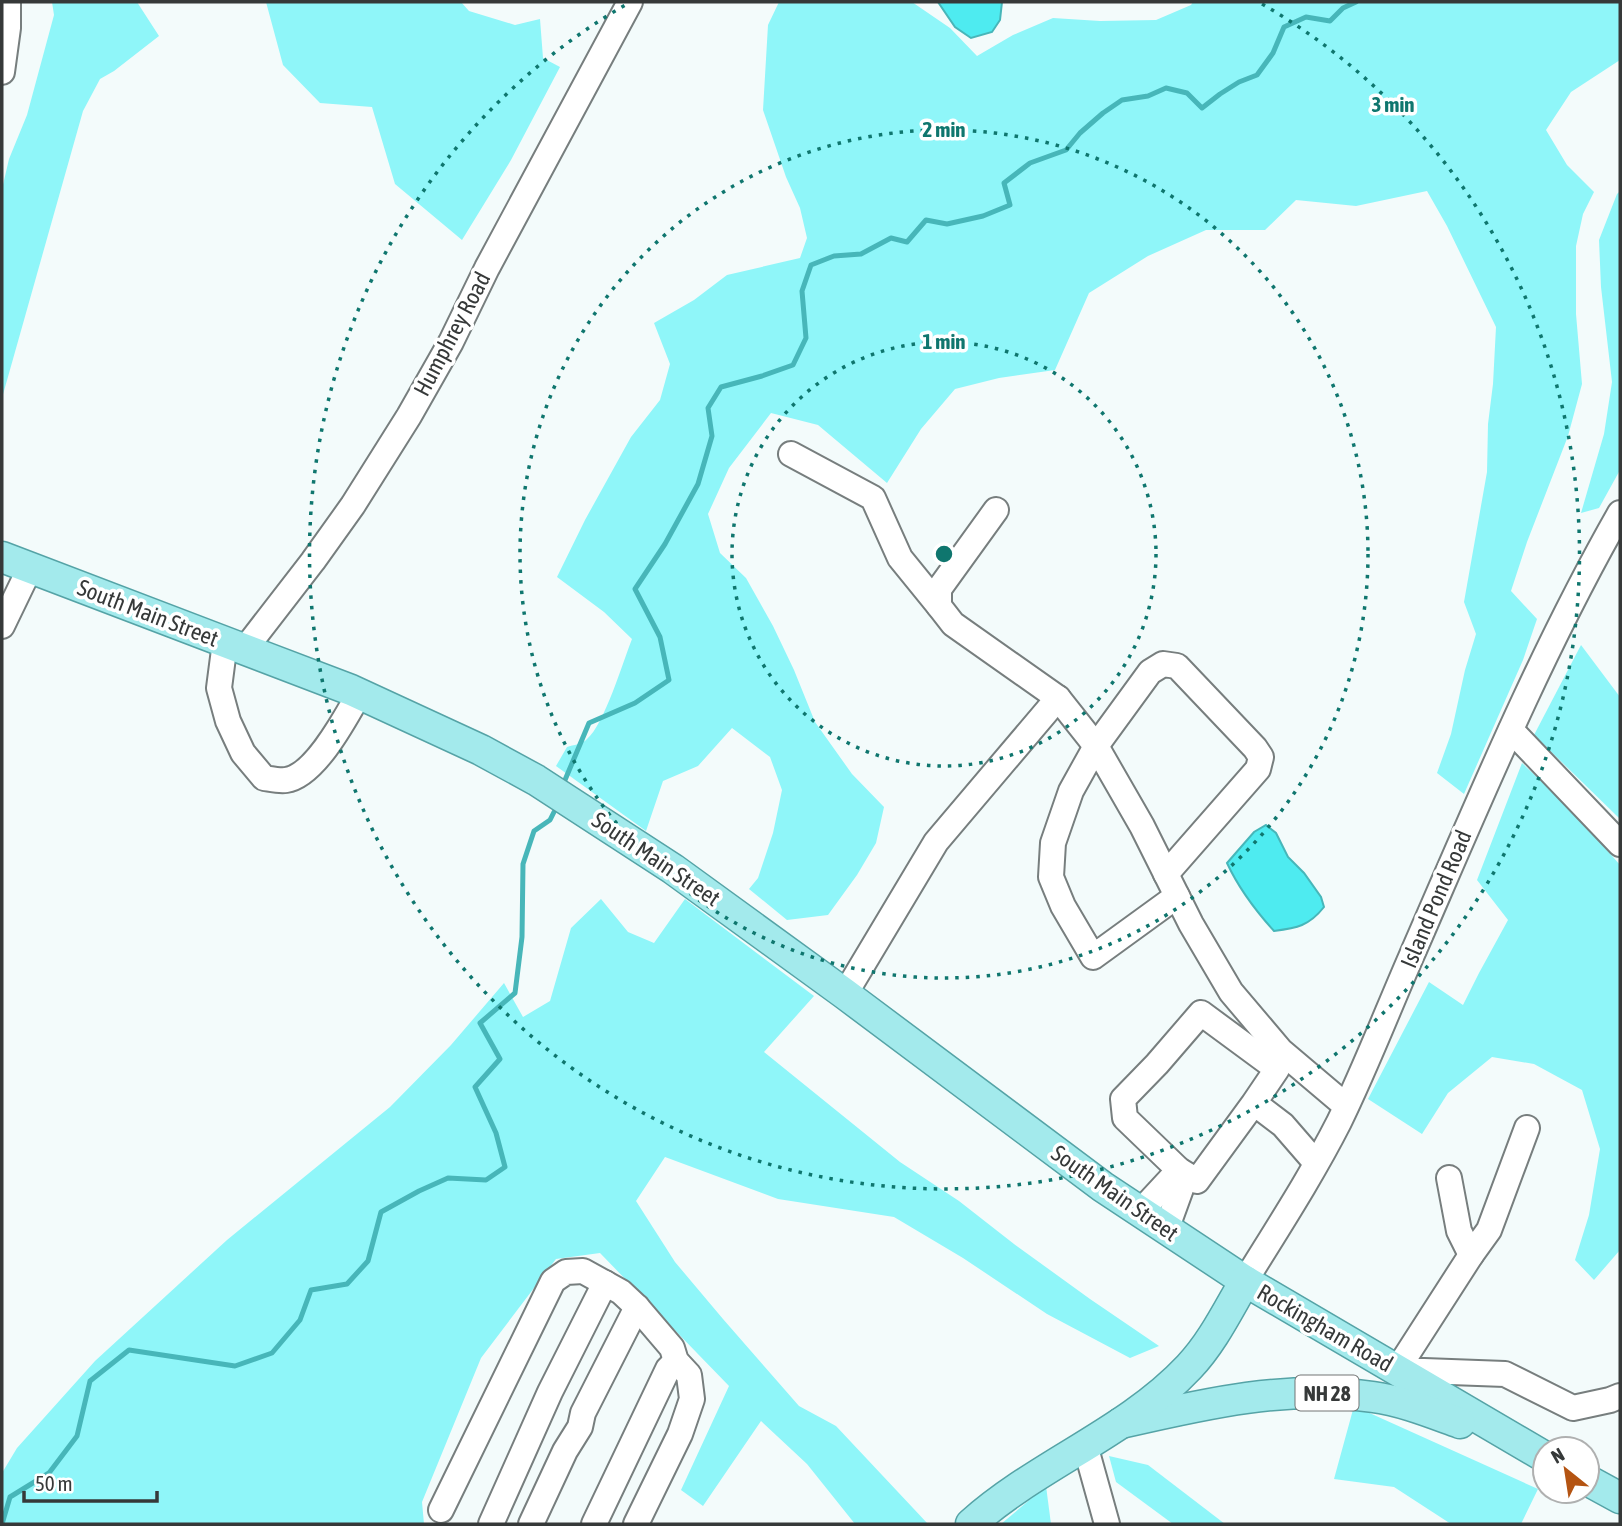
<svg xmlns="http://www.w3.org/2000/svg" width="1622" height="1526" font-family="'Asap Condensed',sans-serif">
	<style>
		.green { fill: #8ff6f9 }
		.water { fill: #4eebf0; stroke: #47b6b9; stroke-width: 2 }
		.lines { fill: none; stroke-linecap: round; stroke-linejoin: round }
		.stream { stroke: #47b6b9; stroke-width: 5 }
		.minor-casing { stroke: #777e7e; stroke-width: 28 }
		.major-casing { stroke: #55a3a6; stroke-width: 33 }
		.minor { stroke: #fff; stroke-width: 24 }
		.major { stroke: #a3eaec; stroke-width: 30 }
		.ring { fill: none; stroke: #0f766e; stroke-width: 3.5; stroke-dasharray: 3.5 7 }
		.labels { text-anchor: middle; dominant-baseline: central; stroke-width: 7; stroke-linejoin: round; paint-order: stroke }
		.shield { fill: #fff; stroke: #727474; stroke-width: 2 }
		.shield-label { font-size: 21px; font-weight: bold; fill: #363939 }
		.street-label { font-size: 23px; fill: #363939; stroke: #fff }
		.centre { fill: #0f766e; stroke: #fff; stroke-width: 3.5 }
		.ring-label { font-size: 21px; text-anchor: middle; font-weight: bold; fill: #0f766e; stroke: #fff; stroke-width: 7; stroke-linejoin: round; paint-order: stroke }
	</style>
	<rect width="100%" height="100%" fill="#f3fbfb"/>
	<g class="green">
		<path d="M52 2H137L159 36 114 71 100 79 83 111 2 398V189L9 159 27 115 54 15Z"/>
		<path d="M266 2H461L469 11 515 25 540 19 543 58 560 67 511 160 462 240 395 184 372 107 320 103 283 65Z"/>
		<path d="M779 2H912L950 28 977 56 1013 35 1053 18 1100 21 1156 20 1191 5 1193 2H1620V27L1619 28 1620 60 1571 92 1546 130 1567 165 1594 192 1583 214 1576 246V314L1582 384 1568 436 1527 542 1511 591 1537 619 1523 660 1464 794 1437 773 1451 734 1465 670 1476 634 1464 602 1487 472 1488 424 1493 384 1496 327 1447 226 1427 191 1356 206 1296 200 1265 230H1206L1148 256 1089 293 1055 370 999 378 955 389 921 429 887 483 818 425 771 413 729 468 708 514 720 553 746 578 773 626 794 670 815 722 852 774 884 807 876 843 857 875 828 915 787 920 749 889 758 878 773 833 782 790 770 757 732 728 698 766 663 781 646 831 556 766 567 747C573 745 583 744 587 739 604 725 623 662 632 639L604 612 557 577 585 520 631 437 660 400 670 364 654 323 694 300 727 275 800 258 807 238 800 208 786 177 763 110 768 25Z"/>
		<path d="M1620 191V470L1599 508 1581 513 1604 434 1612 382 1601 287 1599 240 1617 194Z"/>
		<path d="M1581 645 1620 697V819L1534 735Z"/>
		<path d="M1522 763 1573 811 1620 865V1250L1594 1280 1575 1260 1589 1215 1600 1149 1582 1090 1534 1064 1492 1057 1448 1093 1422 1134 1368 1099 1429 982 1463 1005 1479 973 1508 920 1477 880Z"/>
		<path d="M601 899 628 932 654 943 685 899 814 996 764 1052 900 1162 959 1201 1014 1244 1090 1299 1159 1346 1130 1358 1047 1314 963 1258 894 1217 778 1199 665 1157 636 1201 675 1262 723 1319 799 1406 836 1426 928 1524H855L807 1464 761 1421 703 1506 681 1490 729 1386 600 1253 556 1259 481 1358 422 1502 424 1524H2V1473L17 1448 95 1361 227 1240 390 1107 451 1045 504 983 523 1017 550 1001 571 928Z"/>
		<path d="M1354 1406 1538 1489 1521 1524H1451L1394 1487 1334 1479Z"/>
		<path d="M1109 1456 1148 1465 1225 1524H1173L1116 1482Z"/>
		<path d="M1046 1486 1051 1524H1001Z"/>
	</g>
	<g class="water">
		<path d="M938 2H1002L1000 20 992 32 971 38 955 27Z"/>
		<path d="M1266 825 1276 833 1288 857 1304 873 1321 897 1324 907C1309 926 1297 928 1274 931 1255 910 1239 889 1227 863L1254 832Z"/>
	</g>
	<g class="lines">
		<g class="stream">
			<path d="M565 780 589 723 635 703 669 680 660 637 635 589 665 544 698 484 712 436 708 408 721 387 762 376 793 365 806 338 802 291 811 265 834 256 861 254 891 238 907 242 926 220 947 224 983 216 1010 205 1004 183 1030 163 1066 150 1080 133 1103 113 1122 100 1148 96 1166 88 1187 93 1202 108 1220 94 1239 82 1257 75 1273 53 1284 27 1306 17 1330 21 1343 8 1356 2"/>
			<path d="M2 1524 10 1497 49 1473 77 1436 90 1381 129 1350 235 1366 272 1353 300 1320 311 1290 347 1284 368 1261 381 1212 419 1191 448 1178 486 1180 505 1167 496 1133 475 1087 500 1059 480 1023 515 993 522 937 523 864 534 831 550 820 554 812"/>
		</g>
		<defs>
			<g id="minor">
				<path d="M2 72 8 28V2"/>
				<path d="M791 454 873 498 900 558 939 606"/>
				<path d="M996 510 939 589V606L953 624 1058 698 1096 746 1142 826 1191 924 1231 992 1281 1051 1346 1106"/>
				<path d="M2 626 30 568"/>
				<path d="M225 642 219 688 228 721 243 753 264 778C271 779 279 781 286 780 315 776 346 717 359 694"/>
				<path d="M245 649 313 561 353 505 409 416 451 342 487 268 630 2"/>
				<path d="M1511 730 1620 844"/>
				<path d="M1166 874 1258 769 1261 757 1255 748 1177 666 1163 664 1150 672 1096 746 1071 791 1053 843 1051 877 1063 906 1093 957 1177 896"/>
				<path d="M845 994 936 842 1058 698"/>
				<path d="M1254 1103 1277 1069 1201 1013 1157 1064 1123 1099 1125 1118 1179 1170 1197 1181 1254 1103 1283 1125 1316 1163"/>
				<path d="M1527 1128 1489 1230 1471 1255 1397 1370 1505 1374 1573 1408 1610 1400 1620 1396"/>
				<path d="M1449 1178 1459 1231 1471 1255"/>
				<path d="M1140 1212 1179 1170"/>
				<path d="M1166 1230 1186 1175"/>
				<path d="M1245 1281C1277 1229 1311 1177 1339 1122 1365 1069 1387 1012 1411 957 1476 808 1539 655 1620 513"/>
				<path d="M1085 1445 1107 1524"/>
				<path d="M441 1510 553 1281 566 1272 583 1271 621 1292 637 1307 672 1348 676 1361 689 1375 692 1399 680 1434 636 1524"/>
				<path d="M491 1524 550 1392 605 1283"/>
				<path d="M531 1524 565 1451 580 1427 583 1413 637 1307"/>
				<path d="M594 1524 668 1369 676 1361"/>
			</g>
			<g id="major">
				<path d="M2 557 351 690 481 750 536 780 673 869 845 994 1103 1187 1245 1281 1545 1457"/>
				<path d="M1121 1423C1203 1404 1288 1384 1373 1397 1403 1401 1432 1413 1460 1423"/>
				<path d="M1587 1480 1620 1498"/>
				<path d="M971 1524C1038 1464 1127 1433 1189 1367 1212 1343 1228 1310 1245 1281"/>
			</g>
		</defs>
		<use href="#minor" class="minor-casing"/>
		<use href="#major" class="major-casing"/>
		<use href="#minor" class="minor"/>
		<use href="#major" class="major"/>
	</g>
	<g class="ring">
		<circle cx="944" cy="554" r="212"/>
		<circle cx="944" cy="554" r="424"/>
		<path d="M1262 4A635 635 0 1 1 627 4"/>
	</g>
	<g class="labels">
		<rect class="shield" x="1295.5" y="1375.5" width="63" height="35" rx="5"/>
		<g class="shield-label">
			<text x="1327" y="1393">NH 28</text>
		</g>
		<g class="street-label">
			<text transform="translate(452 334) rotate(-62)">Humphrey Road</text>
			<text transform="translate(148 613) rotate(21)">South Main Street</text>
			<text transform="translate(656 859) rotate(34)">South Main Street</text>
			<text transform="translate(1436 899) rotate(-67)">Island Pond Road</text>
			<text transform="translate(1115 1193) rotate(35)">South Main Street</text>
			<text transform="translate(1325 1328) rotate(30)">Rockingham Road</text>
		</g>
	</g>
	<circle cx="944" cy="554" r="10" class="centre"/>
	<g class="ring-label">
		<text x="1393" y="112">3 min</text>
		<text x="944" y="137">2 min</text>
		<text x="944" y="349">1 min</text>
	</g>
	<rect width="1622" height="1526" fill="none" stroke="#363939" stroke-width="7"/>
	<g transform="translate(1566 1470) rotate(330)"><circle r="33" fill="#ffffff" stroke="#afb0b0" stroke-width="2"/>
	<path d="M0-5L12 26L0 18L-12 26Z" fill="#b45412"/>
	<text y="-10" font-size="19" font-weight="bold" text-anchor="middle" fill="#363939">N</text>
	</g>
	<path d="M24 1491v10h133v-10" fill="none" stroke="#363939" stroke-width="3.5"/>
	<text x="35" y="1491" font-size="21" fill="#363939" stroke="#ffffff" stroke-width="5" paint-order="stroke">50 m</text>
</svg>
